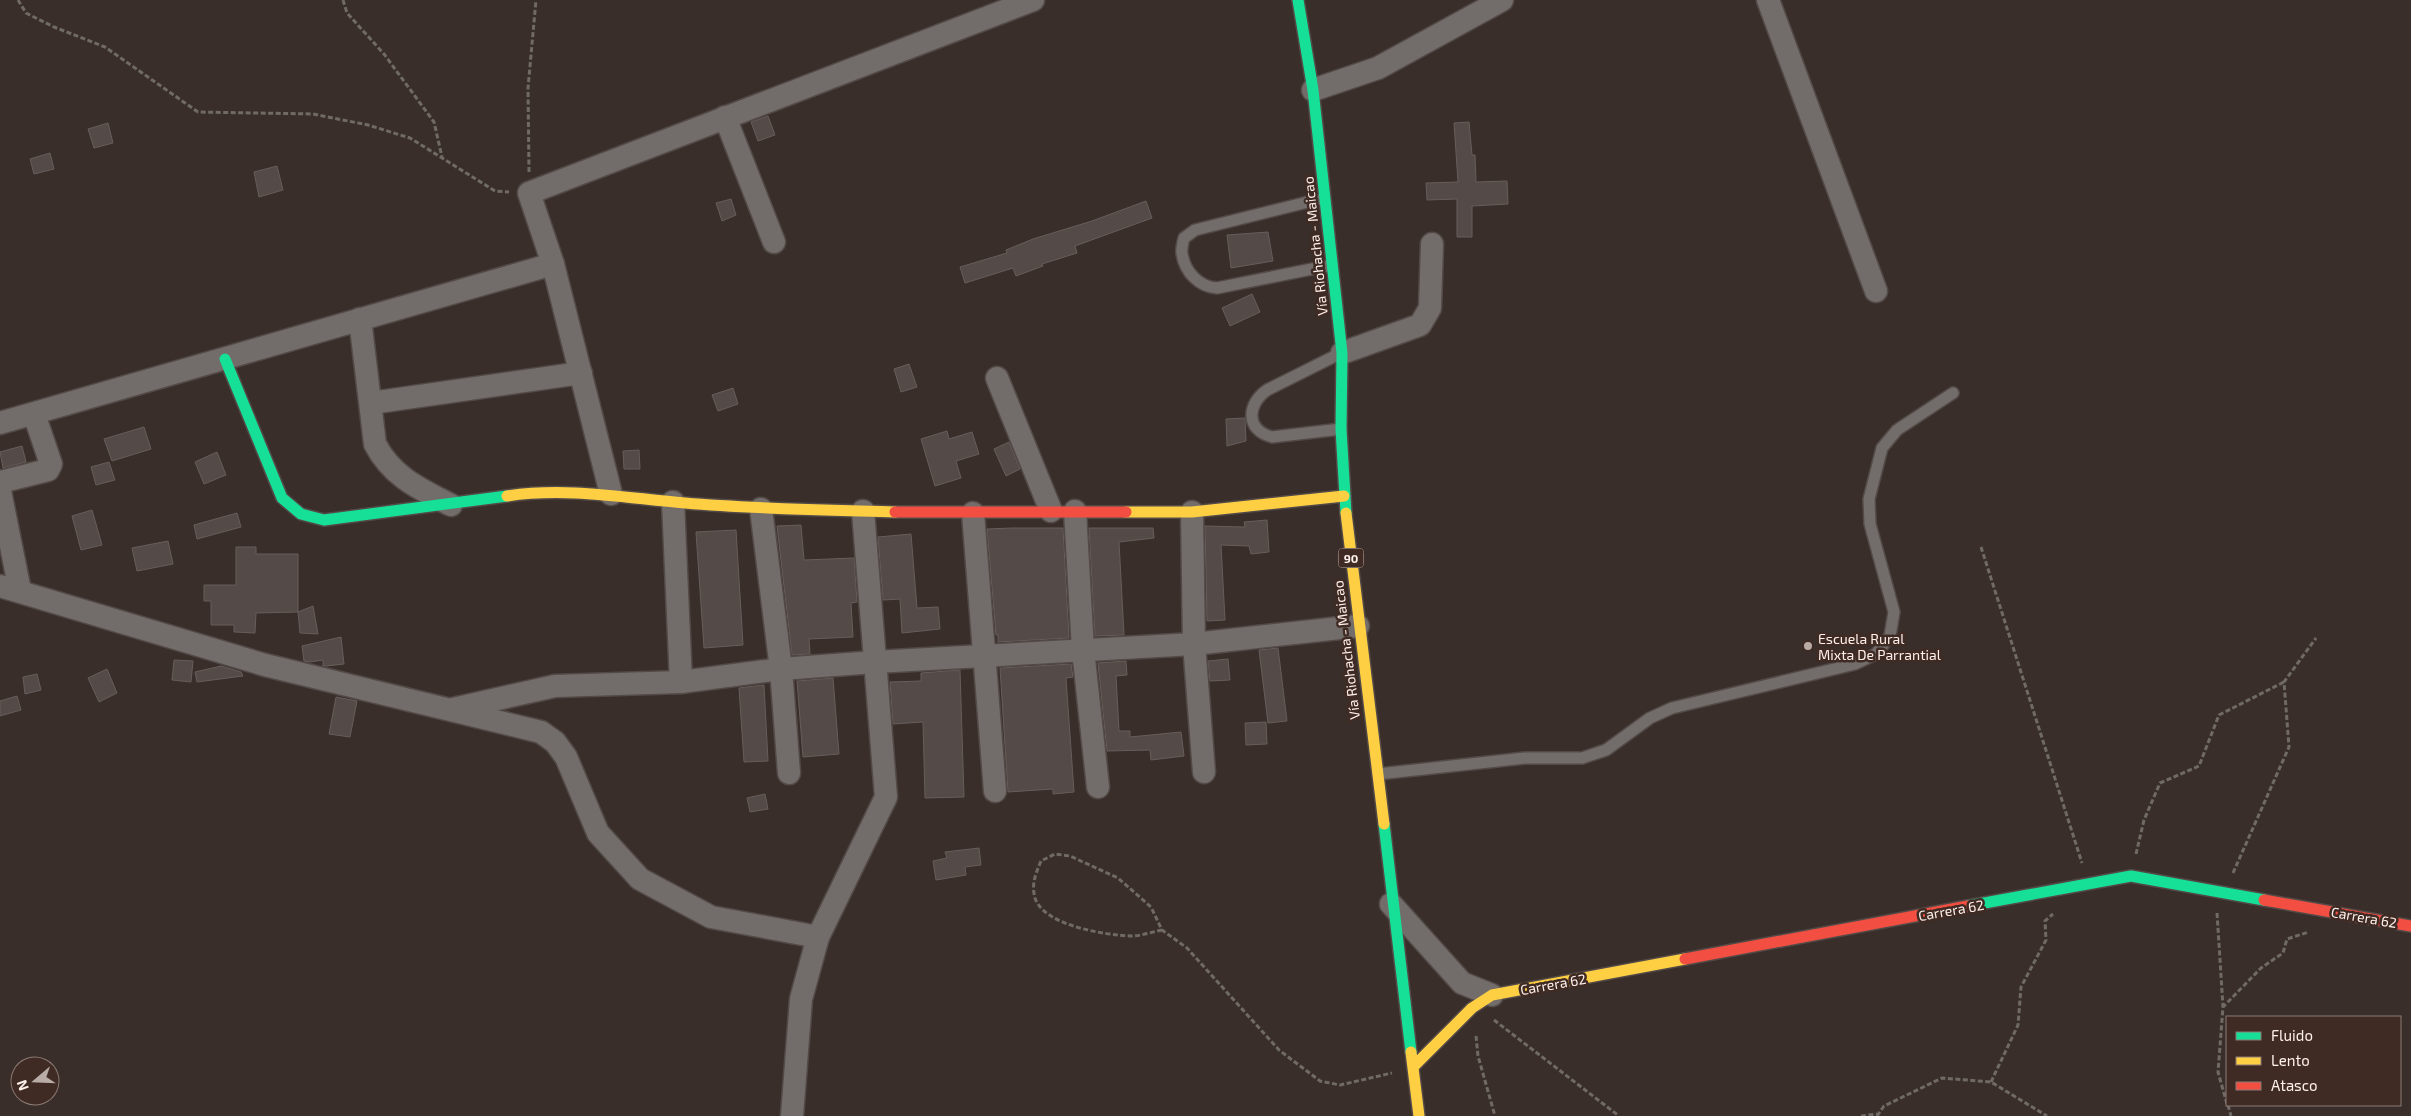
<svg xmlns="http://www.w3.org/2000/svg" width="2411" height="1116" font-family="'Exo 2',sans-serif">
	<style>
		.building { fill: #544b48; stroke: #675d5a }
		.lines { fill: none; stroke-linecap: round; stroke-linejoin: round }
		.lane-casing { stroke: #534a47; stroke-width: 14 }
		.street-casing { stroke: #534a47; stroke-width: 25 }
		.fast-casing { stroke: #534a47; stroke-width: 14 }
		.slow-casing { stroke: #534a47; stroke-width: 14 }
		.jam-casing { stroke: #534a47; stroke-width: 14 }
		.path { stroke: #706a67; stroke-width: 3; stroke-dasharray: 5 2.5; stroke-linecap: butt }
		.lane { stroke: #726d6b; stroke-width: 11 }
		.street { stroke: #726d6b; stroke-width: 22 }
		.fast { stroke: #16e098; stroke-width: 11 }
		.slow { stroke: #ffcf43; stroke-width: 11 }
		.jam { stroke: #f24e42; stroke-width: 11 }
		.poi-dot { fill: #b9aca7; stroke: #3f2b24; stroke-width: 2 }
		.labels { text-anchor: middle; dominant-baseline: central; stroke-width: 5; stroke-linejoin: round; paint-order: stroke }
		.shield { fill: #3f2b24; stroke: #c5b5af; stroke-width: 1 }
		.shield-label { font-size: 12px; font-weight: bold; fill: #fef0eb }
		.street-label { font-size: 14px; fill: #fef0eb; stroke: #3f2b24 }
		.poi-label { font-size: 14px; fill: #fef0eb; stroke: #3f2b24; text-anchor: start }
	</style>
	<rect width="100%" height="100%" fill="#392e2a"/>
	<g class="building">
		<path d="M768 116 775 135 758 141 751 122Z"/>
		<path d="M1469 122 1472 155H1475L1476 182 1507 181 1508 204 1472 206V237H1457V199L1427 200 1426 183 1458 182 1454 123Z"/>
		<path d="M108 123 113 143 94 148 88 129Z"/>
		<path d="M50 153 54 169 34 174 30 159Z"/>
		<path d="M277 166 283 190 259 197 254 172Z"/>
		<path d="M731 199 736 215 722 221 716 203Z"/>
		<path d="M1146 201 1152 218 1075 246 1077 253 1042 264 1043 266 1016 276 1013 268 965 283 960 267 1007 253 1006 250 1033 239 1092 221Z"/>
		<path d="M1268 232 1273 261 1231 268 1227 235Z"/>
		<path d="M1252 294 1260 312 1230 326 1222 308Z"/>
		<path d="M909 364 917 387 901 392 894 369Z"/>
		<path d="M733 388 738 404 718 411 712 395Z"/>
		<path d="M1245 418 1246 441 1227 446 1226 419Z"/>
		<path d="M144 427 151 449 112 461 104 439Z"/>
		<path d="M947 431 949 439 972 432 979 454 956 461 961 478 935 486 921 439Z"/>
		<path d="M1009 442 1020 469 1006 476 994 449Z"/>
		<path d="M22 446 26 462 3 468 0 452Z"/>
		<path d="M639 450 640 469H624L623 451Z"/>
		<path d="M217 452 226 475 204 484 195 462Z"/>
		<path d="M109 462 115 480 96 485 91 467Z"/>
		<path d="M92 510 102 545 81 550 72 516Z"/>
		<path d="M237 513 241 527 197 539 194 525Z"/>
		<path d="M1267 520 1269 552 1251 554 1249 546 1221 545 1225 620 1207 621 1205 526 1245 527 1244 522Z"/>
		<path d="M801 525 804 560 854 558 857 602 851 603 853 637 809 639 810 654 792 655 777 526Z"/>
		<path d="M1012 528H1063L1069 638 998 642V635H996L987 529Z"/>
		<path d="M1089 528H1153L1154 538 1119 542 1124 635 1095 636Z"/>
		<path d="M736 530 743 645 704 648 696 532Z"/>
		<path d="M911 534 917 608 938 607 940 629 902 633 900 599 883 600 878 537Z"/>
		<path d="M168 541 173 564 137 571 132 548Z"/>
		<path d="M236 547H256V554H298V612L256 613 255 633 234 632V625H211V601H204V585H236Z"/>
		<path d="M313 606 318 634 300 633 298 612Z"/>
		<path d="M341 637 344 664 326 666H323V660L310 662 304 661 302 646Z"/>
		<path d="M1278 648 1287 721 1268 723 1259 650Z"/>
		<path d="M1228 659 1230 680 1210 681 1208 661Z"/>
		<path d="M174 660 193 661 191 682 172 680Z"/>
		<path d="M1126 661 1127 675 1116 676 1119 731H1130V737L1181 732 1184 756 1151 760 1150 750 1107 751 1098 663Z"/>
		<path d="M1071 664 1073 677 1066 678 1074 792 1053 794V789L1008 792 1000 668Z"/>
		<path d="M221 666 241 672 243 676 197 682 195 672Z"/>
		<path d="M107 669 117 693 99 702 88 678Z"/>
		<path d="M960 670 964 797 925 798 923 722 893 724 890 682 921 681V673Z"/>
		<path d="M37 674 41 690 25 694 23 677Z"/>
		<path d="M833 678 839 754 803 757 797 681Z"/>
		<path d="M764 685 768 761 744 762 739 688Z"/>
		<path d="M17 696 21 710 0 716V701Z"/>
		<path d="M336 697 357 701 350 737 329 734Z"/>
		<path d="M1266 722 1267 744 1246 745 1245 723Z"/>
		<path d="M765 794 768 809 750 812 747 798Z"/>
		<path d="M979 848 981 865 965 867 966 875 936 880 933 861 947 858 945 852Z"/>
	</g>
	<g class="lines">
		<defs>
			<g id="lane">
				<path d="M1324 198 1195 230 1184 238C1183 242 1181 249 1182 254 1185 272 1199 287 1217 288L1332 265"/>
				<path d="M1341 429 1272 437C1245 430 1247 404 1267 390L1341 353"/>
				<path d="M1378 774 1525 758H1582L1606 750 1650 718 1672 708 1855 664 1876 654 1890 636 1894 612 1870 524 1869 499 1882 448 1897 430 1953 393"/>
			</g>
			<g id="street">
				<path d="M1768 0 1876 291"/>
				<path d="M1313 90 1378 68 1502 0"/>
				<path d="M725 117 774 242"/>
				<path d="M360 319 375 444C392 477 420 489 451 505"/>
				<path d="M1342 353 1420 325 1430 308 1432 244"/>
				<path d="M997 378 1051 511"/>
				<path d="M371 403 581 373"/>
				<path d="M0 423 553 264"/>
				<path d="M0 482 48 470 51 464 34 414"/>
				<path d="M0 491 20 591"/>
				<path d="M611 494 553 264 529 193 1033 0"/>
				<path d="M673 502 681 682"/>
				<path d="M761 509 781 669 789 773"/>
				<path d="M1075 511 1083 650 1098 787"/>
				<path d="M1192 512 1194 644 1204 772"/>
				<path d="M973 513 995 791"/>
				<path d="M0 586 265 665 541 732 555 742 566 757 598 833 640 879 711 917 818 937"/>
				<path d="M453 709 555 686 681 682 781 669 875 662 1194 644 1358 626"/>
				<path d="M1391 904 1462 983 1492 995"/>
				<path d="M792 1116 801 999 818 937 886 797 863 511"/>
			</g>
			<g id="fast">
				<path d="M1298 0 1313 90 1342 353 1341 429 1346 513"/>
				<path d="M225 359 282 498 301 514 324 520 507 496"/>
				<path d="M1384 824 1411 1052"/>
				<path d="M1968 906 2131 876 2264 900"/>
			</g>
			<g id="slow">
				<path d="M507 496C567 487 625 498 685 503 755 509 825 510 895 512"/>
				<path d="M1126 512H1192L1344 496"/>
				<path d="M1346 513 1384 824"/>
				<path d="M1411 1052 1419 1116"/>
				<path d="M1414 1066 1472 1008 1492 995 1685 959"/>
			</g>
			<g id="jam">
				<path d="M895 512H1126"/>
				<path d="M2264 900 2411 926"/>
				<path d="M1685 959 1968 906"/>
			</g>
		</defs>
		<use href="#lane" class="lane-casing"/>
		<use href="#street" class="street-casing"/>
		<use href="#fast" class="fast-casing"/>
		<use href="#slow" class="slow-casing"/>
		<use href="#jam" class="jam-casing"/>
		<g class="path">
			<path d="M18 0 26 13 54 27 105 47 198 112 313 114 368 125 410 138 495 191 509 192"/>
			<path d="M343 0 347 13 384 54 434 122 442 157"/>
			<path d="M529 172 528 88 536 0"/>
			<path d="M1981 547 2082 863"/>
			<path d="M2136 854 2144 820 2160 783 2199 766 2219 715 2284 682"/>
			<path d="M2233 873 2289 747 2284 682 2316 638"/>
			<path d="M2217 913 2223 1007"/>
			<path d="M1162 930C1152 932 1141 936 1131 936 1106 935 1044 926 1035 898 1031 884 1036 873 1041 861L1055 854 1070 856 1118 878 1151 907 1162 930 1187 948 1279 1050 1320 1081 1340 1085 1392 1073"/>
			<path d="M1494 1020 1619 1116"/>
			<path d="M1476 1036 1478 1056 1495 1116"/>
			<path d="M1991 1082 2018 1025 2021 987 2046 940 2045 921 2053 914"/>
			<path d="M2227 1104 2218 1072 2223 1007 2261 968 2283 953 2287 939 2309 932"/>
			<path d="M2228 1105 2231 1116"/>
			<path d="M1861 1116 1877 1114"/>
			<path d="M1877 1116 1884 1106 1942 1078 1991 1082 2047 1116"/>
		</g>
		<use href="#lane" class="lane"/>
		<use href="#street" class="street"/>
		<use href="#fast" class="fast"/>
		<use href="#slow" class="slow"/>
		<use href="#jam" class="jam"/>
	</g>
	<circle class="poi-dot" cx="1808" cy="646" r="5"/>
	<g class="labels">
		<rect class="shield" x="1338.5" y="548.5" width="25" height="19" rx="4"/>
		<g class="shield-label">
			<text x="1351" y="558">90</text>
		</g>
		<g class="street-label">
			<text transform="translate(1315 246) rotate(-96)">Vía Riohacha - Maicao</text>
			<text transform="translate(1346 650) rotate(-97)">Vía Riohacha - Maicao</text>
			<text transform="translate(1951 910) rotate(-10)">Carrera 62</text>
			<text transform="translate(2364 917) rotate(10)">Carrera 62</text>
			<text transform="translate(1553 984) rotate(-10)">Carrera 62</text>
		</g>
		<g class="poi-label">
			<text x="1818" y="638">Escuela Rural<tspan x="1818" dy="16">Mixta De Parrantial</tspan></text>
		</g>
	</g>
	<rect x="2226" y="1016" width="175" height="90" fill="#3f2b24" stroke="#8b7a74"/>
	<rect x="2236" y="1032" width="25" height="8" fill="#16e098" stroke="#8b7a74"/>
	<text x="2271" y="1041" font-size="15" fill="#fef0eb">Fluido</text>
	<rect x="2236" y="1057" width="25" height="8" fill="#ffcf43" stroke="#8b7a74"/>
	<text x="2271" y="1066" font-size="15" fill="#fef0eb">Lento</text>
	<rect x="2236" y="1082" width="25" height="8" fill="#f24e42" stroke="#8b7a74"/>
	<text x="2271" y="1091" font-size="15" fill="#fef0eb">Atasco</text>
	<g transform="translate(35 1081) rotate(251)"><circle r="24" fill="#3f2b24" stroke="#8b7a74"/>
	<path d="M0-4L9 19L0 12L-9 19Z" fill="#b9aca7"/>
	<text y="-8" font-size="14" font-weight="bold" text-anchor="middle" fill="#fef0eb">N</text>
	</g>
</svg>
